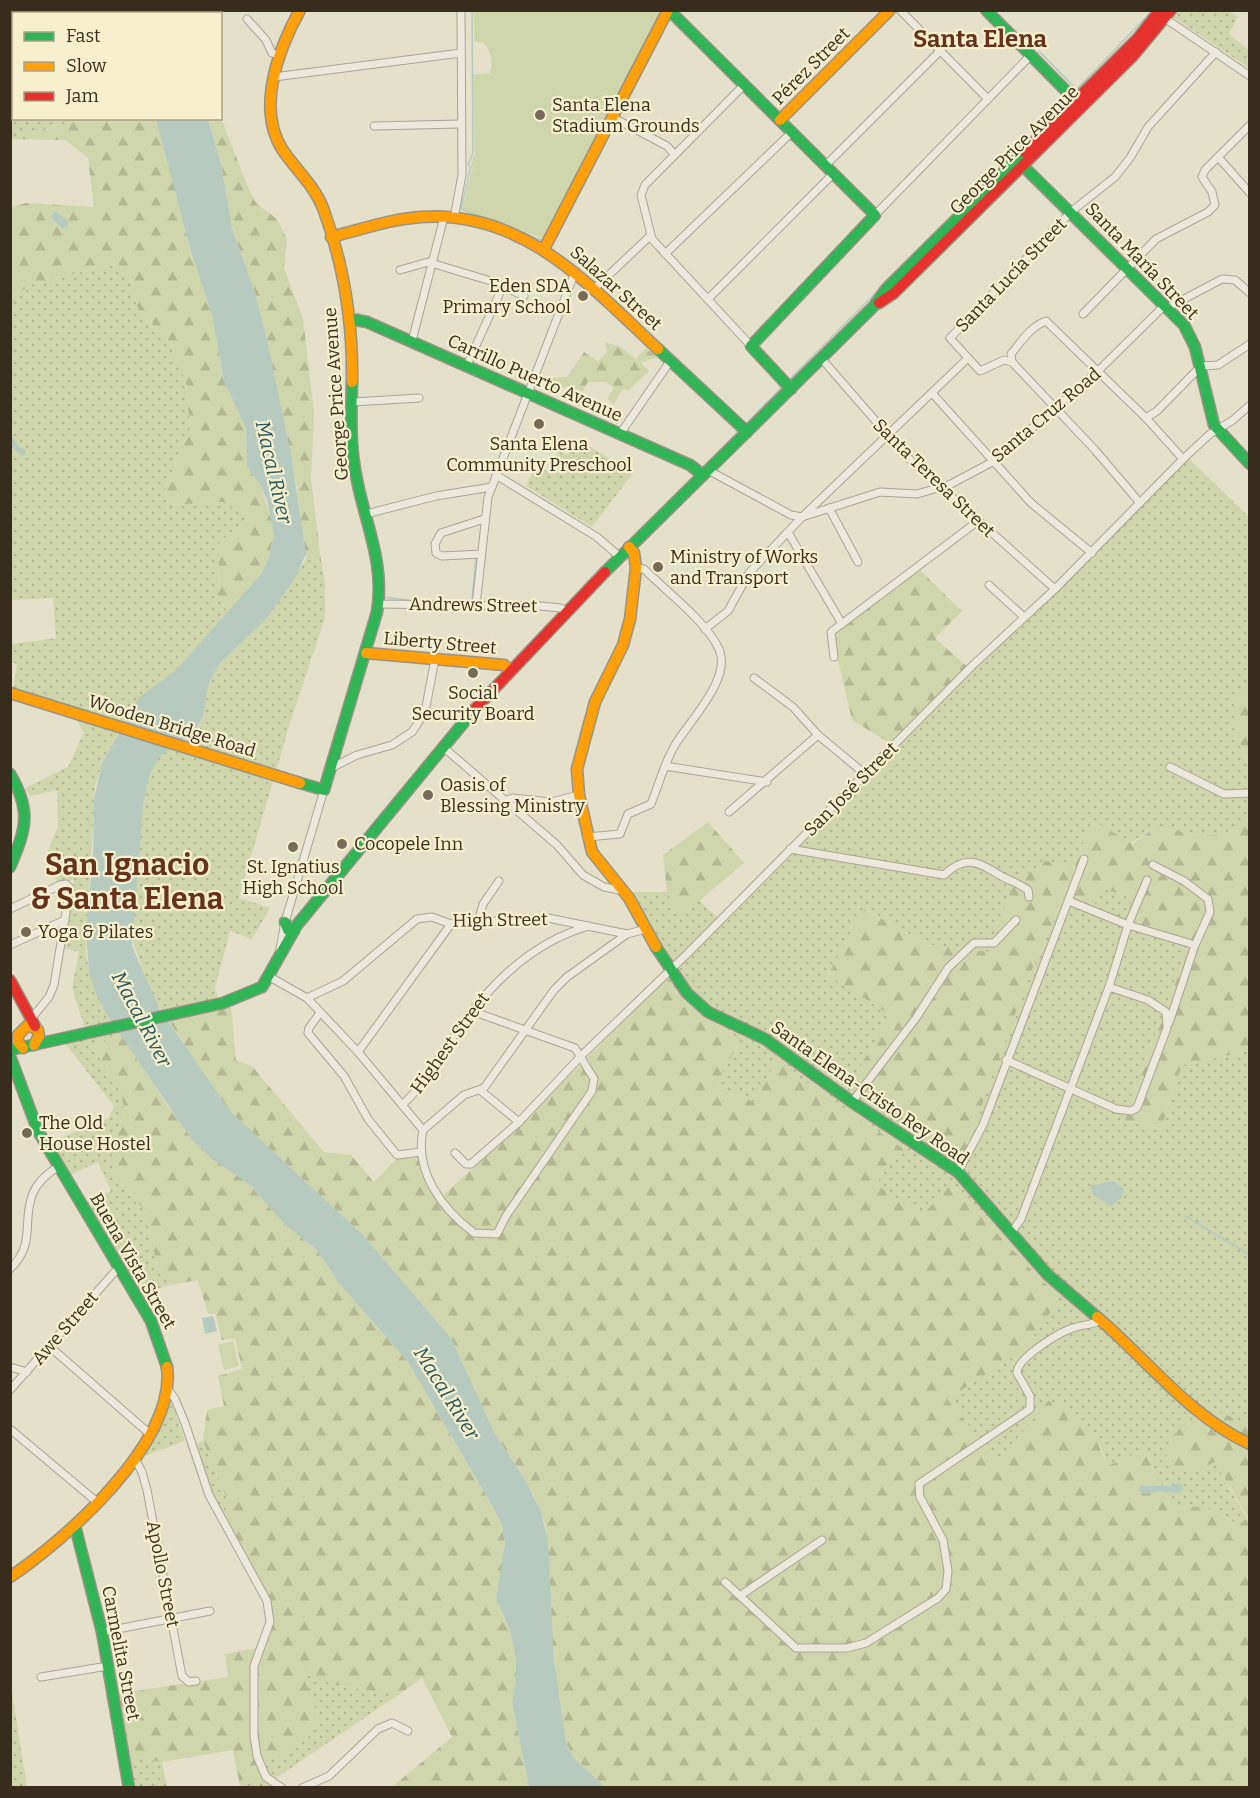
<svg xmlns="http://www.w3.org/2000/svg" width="1260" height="1798" font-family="Bitter,serif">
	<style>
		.grass { fill: url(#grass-dots) }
		.forest { fill: url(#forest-firs) }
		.pitch { fill: #d0d6ac }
		.water { fill: #b6cac0 }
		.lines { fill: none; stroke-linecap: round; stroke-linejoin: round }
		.stream { stroke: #b6cac0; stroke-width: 1.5 }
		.street-casing { stroke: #a9a494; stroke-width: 9 }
		.fast-casing { stroke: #989384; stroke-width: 13 }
		.slow-casing { stroke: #989384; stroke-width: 13 }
		.jam-casing { stroke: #989384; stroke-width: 13 }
		.street { stroke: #ece9dc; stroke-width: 7 }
		.fast { stroke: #30b455; stroke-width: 10 }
		.slow { stroke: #ff9f0a; stroke-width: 10 }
		.jam { stroke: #e5322d; stroke-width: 10 }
		.poi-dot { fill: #746c59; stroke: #f7f0cf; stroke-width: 2 }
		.labels { text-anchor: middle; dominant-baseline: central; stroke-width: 4.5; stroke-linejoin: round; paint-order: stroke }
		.street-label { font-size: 18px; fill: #382d1c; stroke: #f7f0cf }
		.poi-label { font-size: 18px; fill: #382d1c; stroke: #f7f0cf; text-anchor: start }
		.water-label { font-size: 20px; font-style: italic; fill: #2a5558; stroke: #f7f0cf }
		.district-label { font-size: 24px; font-weight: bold; fill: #66331a; stroke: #f7f0cf }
		.town-label { font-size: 30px; font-weight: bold; fill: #66331a; stroke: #f7f0cf }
	</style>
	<defs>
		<pattern id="grass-dots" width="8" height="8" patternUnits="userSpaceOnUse" patternTransform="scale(1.5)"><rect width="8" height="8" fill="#d0d6ac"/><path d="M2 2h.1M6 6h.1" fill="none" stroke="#b3b893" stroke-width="1.8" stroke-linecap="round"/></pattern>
		<pattern id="forest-firs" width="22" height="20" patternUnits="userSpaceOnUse" patternTransform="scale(1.5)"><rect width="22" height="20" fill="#d0d6ac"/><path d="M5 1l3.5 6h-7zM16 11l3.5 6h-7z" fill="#b3b893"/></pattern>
	</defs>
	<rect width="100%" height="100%" fill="#e4e0ca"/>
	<g class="grass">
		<path d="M85 10 87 13 14 14 13 43 11 44V11Z"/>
		<path d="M1177 11H1228L1238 16 1229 34 1249 50V68L1173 17Z"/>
		<path d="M10 79H13L14 118 80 119 11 139Z"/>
		<path d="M118 263 132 286 139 312 167 338 186 381 190 430 165 488 167 505 223 502 250 517 219 543 218 594 228 614 177 669 134 705 102 763 95 787 86 952C90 983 101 1008 121 1034L91 1047 107 1068 122 1094 124 1115 112 1144V1174L145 1210 157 1266 171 1285 139 1294 86 1203 111 1191 98 1162 70 1175 51 1142 109 1118 114 1106 65 1043 86 1031 72 988 79 952 63 948 74 880 57 882 45 860 58 826 57 790 30 796 25 788 68 767 84 732 75 718 12 699 17 664 11 662V644L56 638 53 598 11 600V297L33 284Z"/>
		<path d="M577 439 633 473 592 527 526 486 535 465 550 472 559 451 567 455Z"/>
		<path d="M1188 458 1249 517V689L1234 701 1244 754 1249 766V817C1225 846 1190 833 1157 827 1114 856 1063 870 1013 884L991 952 928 945 865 909 828 975 1027 981 1063 899 1101 888 1132 898 1189 946 1123 1120 1161 1129 1182 1065 1249 1051V1426L1221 1413 1218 1435 1204 1424 1171 1438 1166 1460 1199 1470 1215 1462 1249 1522H1234L1203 1506 1171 1508 1146 1449 1107 1466 1101 1446 998 1461 947 1399 1037 1341 1032 1333 1062 1299 1032 1271 952 1184 922 1215 874 1184 904 1149 776 1062 754 1102 715 1086 740 1041 688 1005 665 980 674 970 631 892H667L678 914 699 901 722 921Z"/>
		<path d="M306 559 321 560 325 583V618L290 723 239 898 270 908 252 939 230 931 215 988 219 1000 214 1008 231 1006 170 1023 153 998 131 937 143 805 148 776 160 756 193 733 203 716 209 683 220 663 267 617Z"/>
		<path d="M168 1389 185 1441 133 1460Z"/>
		<path d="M203 1441 226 1496 227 1530 207 1501 188 1447Z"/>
		<path d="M302 1667 341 1687 401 1693 276 1778 284 1787H240L239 1782 255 1780 270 1759 292 1751 318 1718Z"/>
		<path d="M11 1687 12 1692 27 1787H11Z"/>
		<path d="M115 1694 128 1756 162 1762 167 1787H126L106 1696Z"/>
	</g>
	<g class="forest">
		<path d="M140 11H186L188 13H142Z"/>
		<path d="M221 118 249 190 256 203 277 219 287 239 284 268 303 319 314 412 311 479 321 560 306 559 297 488 266 335 254 290 232 228 221 164 208 119Z"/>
		<path d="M80 119H156L158 124 190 248 212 315 224 381 246 428 247 467 261 486 271 518 274 535 268 560 261 574 228 614 218 594 219 543 250 517 223 502 167 505 165 488 190 430 186 381 167 338 139 312 132 286 118 263 33 284 11 297V207L26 203 94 207 88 158 65 140 11 139Z"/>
		<path d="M605 342 621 347 638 361 636 358 646 348 657 357 641 363 649 371 628 391 623 389 614 404 607 399 614 388 606 382H588L582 392 572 386 552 390 548 378 567 377 584 352 598 361 607 352Z"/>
		<path d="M919 569 962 611 935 638 973 672 896 747 852 720 832 634Z"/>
		<path d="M1249 689V766L1235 728 1234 700Z"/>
		<path d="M1249 817V1051L1182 1065 1161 1129 1123 1120 1189 946 1127 921 1132 898 1101 888 1093 908 1063 899 1027 981 960 1165 848 1087 890 1015 828 975 864 909 928 945 990 952 1013 884 1046 861 1073 867 1093 820 1132 844 1157 827C1190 833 1225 846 1249 817Z"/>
		<path d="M708 822 744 863 699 901 678 915 667 892 663 855Z"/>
		<path d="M665 980 688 1005 740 1041 715 1086 754 1102 776 1062 904 1149 875 1184 922 1215 952 1184 1032 1271 1062 1299 1033 1333 1038 1341 947 1399 998 1461 1048 1401C1080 1411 1097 1435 1107 1466L1146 1449 1171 1508 1203 1506 1234 1522H1249V1787H605L574 1758 566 1743 554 1660 546 1527 534 1495 494 1432 451 1338 364 1236 240 1122 216 1095 170 1023 231 1006 236 1060 252 1066 324 1152 351 1155 374 1182 397 1159 419 1156 426 1177 440 1198 522 1123Z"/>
		<path d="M121 1034 176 1118 249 1184 285 1225 317 1250 338 1282 408 1362 494 1509 502 1526 505 1544 498 1605 510 1630 516 1660V1680L512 1703 529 1787H392L452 1737 422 1678 401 1693C368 1690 330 1691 303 1668L318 1718 308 1738 292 1751 270 1759 255 1780 239 1782 233 1750 162 1762 128 1756 115 1694 228 1677 225 1654 256 1648 269 1628 265 1601 227 1530 226 1496 203 1441 207 1410 224 1406 218 1376 242 1369 235 1338 222 1340 215 1313 208 1314 198 1280 171 1285 157 1266 145 1210 112 1174V1144L124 1115 122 1094 107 1068 91 1047Z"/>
		<path d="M1221 1412 1249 1426V1519L1215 1462 1199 1470H1179L1166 1460 1171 1438 1188 1421 1204 1424 1217 1434Z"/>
	</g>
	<g class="pitch">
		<path d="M474 11H661L542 238 462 210 473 167 471 166 473 156 475 155 473 75 490 73C493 61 492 53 484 43L474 41Z"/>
		<path d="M233 1341 239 1366 224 1370 218 1345Z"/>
	</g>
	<g class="water">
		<path d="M85 11H140L142 13H87Z"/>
		<path d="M156 119H208L209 123 221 164 232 228 254 290 266 335 291 454 306 554 295 578 267 618 220 663 209 683 203 716 193 733 160 756 149 776 143 805 132 946 160 1010 231 1112 364 1236 451 1338 494 1432 527 1483 541 1512 548 1540 554 1660 566 1743 574 1758 605 1787H529L512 1702 516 1680V1660L510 1630 496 1599 505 1544 502 1526 494 1509 408 1362 338 1282 317 1250 285 1225 249 1184 212 1159 192 1140 111 1021 97 996 89 973 86 930 93 855 94 799 102 763 139 698 177 669 261 574 268 560 274 535 267 500 261 486 247 467 246 428 224 381 212 315 190 248Z"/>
		<path d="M55 211 68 221V227L61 228 51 217Z"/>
		<path d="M10 433 18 446 26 451 24 456 11 447Z"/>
		<path d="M1113 1181 1124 1189 1121 1198 1111 1206 1094 1196 1090 1186Z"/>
		<path d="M213 1316 217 1331 205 1334 202 1318Z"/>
		<path d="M1180 1483 1184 1489 1177 1493 1160 1491 1145 1494 1138 1490 1141 1486H1171Z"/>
	</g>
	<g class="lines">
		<g class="stream">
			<path d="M472 10 473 153 468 165 471 167 461 209 496 222"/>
			<path d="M1037 54 1040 52 1076 89"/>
			<path d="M1074 92 1153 10"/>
			<path d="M994 97 1030 62"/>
			<path d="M1035 133 1067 100"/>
			<path d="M520 232 541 240"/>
			<path d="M357 313 365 316"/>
			<path d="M357 377V397"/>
			<path d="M789 380 1025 143"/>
			<path d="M746 424 782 387"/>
			<path d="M701 469 738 432"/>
			<path d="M383 597 415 601 472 600 476 556"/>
			<path d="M1185 1216 1250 1255"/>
		</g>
		<defs>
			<g id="street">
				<path d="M900 10 988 99"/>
				<path d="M1163 17 1250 76"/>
				<path d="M247 19 266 40 272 53 279 55"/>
				<path d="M274 77 461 53"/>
				<path d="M744 85 645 185 641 195 652 239 751 346"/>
				<path d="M612 117 667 146 675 155"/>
				<path d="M374 126 460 124"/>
				<path d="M1218 157 1250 193"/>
				<path d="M825 166 941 50"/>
				<path d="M875 215 1031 55"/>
				<path d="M454 218 462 175 461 10"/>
				<path d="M665 254 792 132"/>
				<path d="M431 263 494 282 524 296"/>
				<path d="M400 270 432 261"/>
				<path d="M594 289 650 236"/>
				<path d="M708 299 833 174"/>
				<path d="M1167 308 1222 279 1235 280 1250 293"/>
				<path d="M1083 314 1156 239 1208 212 1215 205 1212 192 1202 177 1205 170 1250 125"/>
				<path d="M412 341 444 217"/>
				<path d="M821 358 906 456 1055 589"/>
				<path d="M1012 362 1011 354C1021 342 1030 327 1046 321L1146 418 1183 459"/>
				<path d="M467 365 503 286"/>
				<path d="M932 393 1031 503 1092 553"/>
				<path d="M353 402 419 398"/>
				<path d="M1146 418 1157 411 1201 366 1218 365 1250 344"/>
				<path d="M620 434 671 360"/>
				<path d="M708 470 791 515 802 517 880 492 917 494 951 484 994 461 1098 371 1165 305"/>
				<path d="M496 475 597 537 620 557"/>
				<path d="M1140 503 1095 450 1012 362 1004 360 980 371 950 338 1072 211 1115 177 1130 158 1148 127 1216 52"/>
				<path d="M829 508 858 562"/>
				<path d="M366 514 436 496 492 487"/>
				<path d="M789 534 842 624"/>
				<path d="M481 554 442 556 436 553 435 544 441 533 484 519"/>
				<path d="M989 585 1024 617"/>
				<path d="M379 604 540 606 560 608 566 611"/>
				<path d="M476 605 488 497 575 272"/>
				<path d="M705 629 728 611 749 573 802 517 967 359"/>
				<path d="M834 657 831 632 978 521"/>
				<path d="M754 678 793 707 818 735 865 774"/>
				<path d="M443 747 557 845 583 875 604 887 624 891"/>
				<path d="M665 766 767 782"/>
				<path d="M1170 767 1224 794 1250 793"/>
				<path d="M331 768 357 755 392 745 412 732 425 712 435 659"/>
				<path d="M503 801 513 798 551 802 579 795"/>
				<path d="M729 812 818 735"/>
				<path d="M587 837 620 834 628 814 651 804C659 784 664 764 675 745 690 720 732 679 719 649 706 621 666 591 644 569L636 568"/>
				<path d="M790 849 944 875C967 853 979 863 1003 877 1011 881 1020 884 1028 890L1029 897"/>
				<path d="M1153 865 1184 881 1208 899 1210 912 1195 945 1169 1023"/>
				<path d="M1069 901 1128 925 1195 945"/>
				<path d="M10 909 60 885 66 884 70 888 54 985 49 997 31 1019"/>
				<path d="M478 922 483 904 499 881"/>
				<path d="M10 945 65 920"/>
				<path d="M280 949 285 922 324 790"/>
				<path d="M270 977 307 998 358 1052 423 1130"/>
				<path d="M307 998 343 981 417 919 432 917 451 924 548 918 627 934 646 929"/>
				<path d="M472 1011 575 1048 594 1079 592 1091 506 1216 497 1234 474 1233C442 1209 414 1171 423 1130L464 1095 484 1088 554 990 567 977 627 934"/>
				<path d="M320 1013 309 1028 308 1033 344 1076 368 1119 397 1155 421 1152"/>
				<path d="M358 1052 451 924"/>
				<path d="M1006 1060 1116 1109 1131 1111 1137 1108 1167 1028 1166 1012 1148 1000 1109 987"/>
				<path d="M480 1090 519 1122"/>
				<path d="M852 1102 916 1018 948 968 974 943H994L1016 920"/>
				<path d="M402 1105C424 1085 436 1063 452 1039 486 988 529 943 589 926"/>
				<path d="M455 1153 466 1164H471L519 1122 582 1055 687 954 973 665 1055 589 1183 459 1210 434 1233 420 1250 405"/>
				<path d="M958 1172 983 1125 1084 859"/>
				<path d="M1011 1233 1021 1219 1109 987 1128 925 1147 880"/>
				<path d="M10 1269C37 1243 21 1222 33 1193 38 1181 48 1173 59 1166"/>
				<path d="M49 1346 151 1435"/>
				<path d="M10 1367 27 1372"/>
				<path d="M168 1389 175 1399 185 1423 209 1495 267 1601 270 1622 254 1666V1735L257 1756 266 1777 282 1788"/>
				<path d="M10 1390 119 1267"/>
				<path d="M10 1429 97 1502"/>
				<path d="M135 1459 142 1472 147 1490 182 1676 189 1682 196 1681"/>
				<path d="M725 1582 796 1648H847L866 1643 938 1598 946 1589 948 1571 943 1540 920 1497 919 1484 1030 1409V1396L1017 1373C1016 1359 1057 1334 1070 1329 1081 1324 1091 1326 1101 1320"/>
				<path d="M741 1595 822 1540"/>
				<path d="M102 1632 210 1611"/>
				<path d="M41 1677 108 1666"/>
				<path d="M302 1788 329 1776 378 1729 392 1723 408 1731"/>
			</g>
			<g id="fast">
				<path d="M669 10 875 215 751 346 791 389"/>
				<path d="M986 10 1079 104"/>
				<path d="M1017 160 1184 325 1195 347 1214 425 1250 464"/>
				<path d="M350 319 367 322 690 465 703 475"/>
				<path d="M658 349 747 432"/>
				<path d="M605 572 874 306 886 289 1024 152"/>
				<path d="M10 774C32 811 26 829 10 867"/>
				<path d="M300 783 324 790 377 612C385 564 366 526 357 480 350 448 351 415 352 382"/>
				<path d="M285 922 288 930 294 931"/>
				<path d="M656 947 687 993 708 1012 765 1039 852 1102 958 1172 1048 1275 1097 1317"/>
				<path d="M10 1050 223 1003 262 987 297 925 474 710"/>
				<path d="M10 1056 38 1131 151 1321 167 1367"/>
				<path d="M75 1526 102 1632 129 1788"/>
			</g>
			<g id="slow">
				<path d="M300 10C279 48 256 107 282 149 295 169 314 185 323 208 344 265 353 322 352 382"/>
				<path d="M780 120 890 10"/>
				<path d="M331 237C360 230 390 219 421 217 524 210 589 285 658 349"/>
				<path d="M544 249 668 10"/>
				<path d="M629 547 634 553 636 568 630 619 623 645 595 702 577 769 579 795 592 852 629 898 656 947"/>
				<path d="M366 653 504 665 510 670"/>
				<path d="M10 693 300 783"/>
				<path d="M23 1048 18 1042V1035L28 1025 38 1030 39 1036 34 1045"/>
				<path d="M1097 1317C1147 1359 1190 1417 1250 1444"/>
				<path d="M10 1577C66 1539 177 1442 167 1367"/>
			</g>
			<g id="jam">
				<path d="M1024 152 1138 38 1160 10"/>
				<path d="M879 303 894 293 1132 57 1171 10"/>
				<path d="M474 710 605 572"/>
				<path d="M10 980 35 1026"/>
			</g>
		</defs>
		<use href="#street" class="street-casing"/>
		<use href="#fast" class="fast-casing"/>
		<use href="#slow" class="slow-casing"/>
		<use href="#jam" class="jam-casing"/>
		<use href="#street" class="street"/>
		<use href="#fast" class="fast"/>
		<use href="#slow" class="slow"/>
		<use href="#jam" class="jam"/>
	</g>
	<g class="poi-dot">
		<circle cx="540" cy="115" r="6"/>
		<circle cx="583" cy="296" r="6"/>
		<circle cx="539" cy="424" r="6"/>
		<circle cx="658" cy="567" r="6"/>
		<circle cx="473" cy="673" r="6"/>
		<circle cx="428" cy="795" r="6"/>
		<circle cx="342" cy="844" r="6"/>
		<circle cx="293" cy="847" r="6"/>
		<circle cx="26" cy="932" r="6"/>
		<circle cx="27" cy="1133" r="6"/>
	</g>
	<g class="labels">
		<g class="street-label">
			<text transform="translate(811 66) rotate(-45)">Pérez Street</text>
			<text transform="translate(1014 150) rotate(-45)">George Price Avenue</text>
			<text transform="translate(1142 261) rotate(46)">Santa María Street</text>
			<text transform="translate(1011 275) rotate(-46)">Santa Lucía Street</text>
			<text transform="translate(616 288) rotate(42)">Salazar Street</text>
			<text transform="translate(535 378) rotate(24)">Carrillo Puerto Avenue</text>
			<text transform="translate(336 394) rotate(-94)">George Price Avenue</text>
			<text transform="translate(1046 415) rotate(-40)">Santa Cruz Road</text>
			<text transform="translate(934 478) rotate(44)">Santa Teresa Street</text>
			<text transform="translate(473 605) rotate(1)">Andrews Street</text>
			<text transform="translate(440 643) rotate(5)">Liberty Street</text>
			<text transform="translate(172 726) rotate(17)">Wooden Bridge Road</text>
			<text transform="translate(851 789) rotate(-45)">San José Street</text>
			<text transform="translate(500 920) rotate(-1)">High Street</text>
			<text transform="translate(450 1043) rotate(-54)">Highest Street</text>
			<text transform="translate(870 1093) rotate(35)">Santa Elena-Cristo Rey Road</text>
			<text transform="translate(133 1261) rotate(60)">Buena Vista Street</text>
			<text transform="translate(65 1328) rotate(-49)">Awe Street</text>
			<text transform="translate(163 1574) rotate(79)">Apollo Street</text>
			<text transform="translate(121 1653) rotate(79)">Carmelita Street</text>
		</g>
		<g class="poi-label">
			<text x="552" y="105">Santa Elena<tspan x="552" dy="21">Stadium Grounds</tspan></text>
			<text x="571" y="286" text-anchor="end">Eden SDA<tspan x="571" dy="21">Primary School</tspan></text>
			<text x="539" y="444" text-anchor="middle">Santa Elena<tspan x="539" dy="21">Community Preschool</tspan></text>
			<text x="670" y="557">Ministry of Works<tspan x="670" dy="21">and Transport</tspan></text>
			<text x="473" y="693" text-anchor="middle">Social<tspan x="473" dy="21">Security Board</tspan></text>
			<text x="440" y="785">Oasis of<tspan x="440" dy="21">Blessing Ministry</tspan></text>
			<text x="354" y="844">Cocopele Inn</text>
			<text x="293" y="867" text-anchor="middle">St. Ignatius<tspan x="293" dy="21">High School</tspan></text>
			<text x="38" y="932">Yoga &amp; Pilates</text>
			<text x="39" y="1123">The Old<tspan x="39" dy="21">House Hostel</tspan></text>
		</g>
		<g class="water-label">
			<text transform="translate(274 472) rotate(77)">Macal River</text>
			<text transform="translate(142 1019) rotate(62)">Macal River</text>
			<text transform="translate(447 1393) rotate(58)">Macal River</text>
		</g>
		<g class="district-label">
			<text x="980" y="39">Santa Elena</text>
		</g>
		<g class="town-label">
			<text x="127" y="865">San Ignacio<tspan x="127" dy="34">&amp; Santa Elena</tspan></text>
		</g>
	</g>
	<rect width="1260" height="1798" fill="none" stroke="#382d1c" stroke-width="24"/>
	<rect x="12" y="12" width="210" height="108" fill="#f7f0cf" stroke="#aba287" stroke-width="1.5"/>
	<rect x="24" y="32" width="30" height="9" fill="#30b455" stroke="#aba287" stroke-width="1.5"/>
	<text x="66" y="42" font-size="18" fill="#382d1c">Fast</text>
	<rect x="24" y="62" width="30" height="9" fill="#ff9f0a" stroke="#aba287" stroke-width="1.5"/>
	<text x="66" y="72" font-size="18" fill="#382d1c">Slow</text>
	<rect x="24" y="92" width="30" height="9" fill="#e5322d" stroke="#aba287" stroke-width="1.5"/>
	<text x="66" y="102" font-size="18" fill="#382d1c">Jam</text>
</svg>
